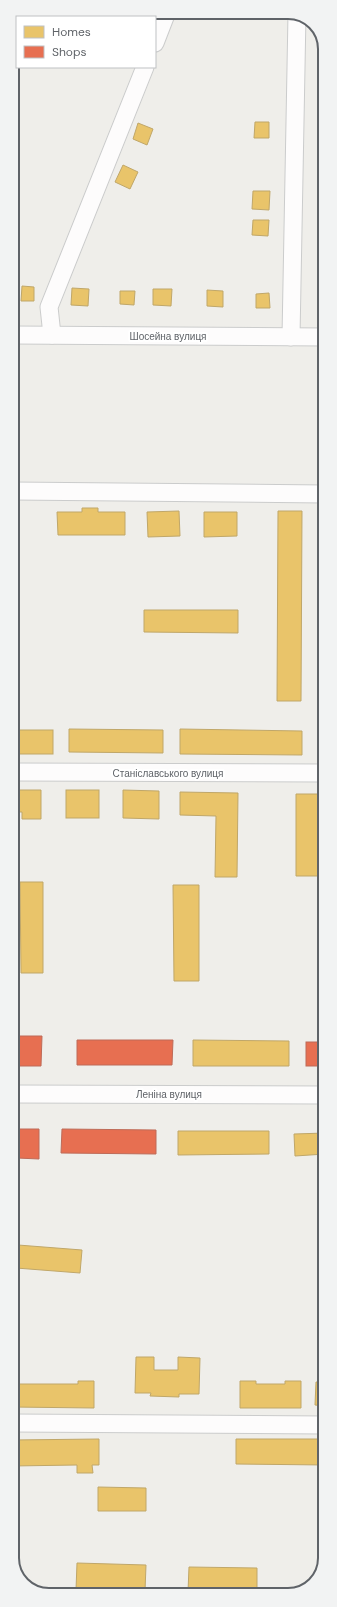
<svg xmlns="http://www.w3.org/2000/svg" width="337" height="1607" font-family="'DM Sans',sans-serif">
	<style>
		.homes { fill: #e9c46a; stroke: #c0a769 }
		.shops { fill: #e76f51; stroke: #be6b58 }
		.lines { fill: none; stroke-linecap: round; stroke-linejoin: round }
		.minor-casing { stroke: #cbcccc; stroke-width: 19 }
		.minor { stroke: #fdfcfc; stroke-width: 17 }
		.labels { text-anchor: middle; dominant-baseline: central; stroke-width: 4; stroke-linejoin: round; paint-order: stroke }
		.street-label { font-size: 10px; fill: #5f6368; stroke: #fff }
		.rim { fill: none; stroke: #5f6368; stroke-width: 2 }
	</style>
	<rect width="100%" height="100%" fill="#efeeea"/>
	<g class="homes">
		<path d="M255 122H269V138H254Z"/>
		<path d="M138 123 153 129 147 145 133 139Z"/>
		<path d="M123 165 138 172 130 189 115 182Z"/>
		<path d="M253 191H270L269 210 252 209Z"/>
		<path d="M253 220H269L268 236 252 235Z"/>
		<path d="M322 278 325 279V302H321Z"/>
		<path d="M22 286 34 287V301H21Z"/>
		<path d="M72 288 89 289 88 306 71 305Z"/>
		<path d="M153 289H172L171 306 153 305Z"/>
		<path d="M207 290 223 291V307L207 306Z"/>
		<path d="M120 291H135L134 305 120 304Z"/>
		<path d="M269 293 270 308H256V294Z"/>
		<path d="M82 508H98V512H125V535H58L57 512H82Z"/>
		<path d="M179 511 180 536 148 537 147 512Z"/>
		<path d="M278 511H302L301 701H277Z"/>
		<path d="M204 512H237V536L204 537Z"/>
		<path d="M144 610H238V633L144 632Z"/>
		<path d="M69 729 163 730V753L69 752Z"/>
		<path d="M180 729 302 731V755L180 754Z"/>
		<rect x="12" y="730" width="41" height="24"/>
		<path d="M12 790H41V819H22V812H12Z"/>
		<rect x="66" y="790" width="33" height="28"/>
		<path d="M123 790 159 791V819L123 818Z"/>
		<path d="M180 792 238 793 237 877H215L216 816 180 815Z"/>
		<path d="M296 794H325V814H318V876H296Z"/>
		<path d="M20 882H43V973H21Z"/>
		<path d="M173 885H199V981H174Z"/>
		<path d="M193 1040 289 1041V1066H193Z"/>
		<path d="M178 1131H269V1154L178 1155Z"/>
		<path d="M325 1133V1154L295 1156 294 1134Z"/>
		<path d="M18 1245 82 1250 80 1273 16 1268Z"/>
		<path d="M136 1357H154V1370H178V1357L200 1358 199 1394H179V1397L150 1396 151 1393H135Z"/>
		<path d="M78 1381H94V1408L12 1407V1384H78Z"/>
		<path d="M240 1381H256V1384H285V1381H301V1408H240Z"/>
		<path d="M316 1382H325V1406L315 1405Z"/>
		<path d="M99 1439V1465H92L93 1473H77V1465L12 1466V1440Z"/>
		<path d="M236 1439H325V1465L236 1464Z"/>
		<path d="M98 1487 146 1488V1511H98Z"/>
		<path d="M77 1563 146 1565 145 1591 76 1590Z"/>
		<path d="M189 1567 257 1568V1593L188 1592Z"/>
	</g>
	<g class="shops">
		<path d="M18 1036H42L41 1066H12V1042H18Z"/>
		<path d="M77 1040H173L172 1065H77Z"/>
		<rect x="306" y="1042" width="19" height="24"/>
		<path d="M12 1129H39V1159L17 1158V1153H12Z"/>
		<path d="M62 1129 156 1130V1154L61 1153Z"/>
	</g>
	<g class="lines">
		<defs>
			<g id="minor">
				<path d="M155 43 167 12"/>
				<path d="M12 335 325 337"/>
				<path d="M52 335 49 307 145 67"/>
				<path d="M291 337 297 14"/>
				<path d="M12 491 325 494"/>
				<path d="M12 772 325 773"/>
				<path d="M12 1094 325 1095"/>
				<path d="M12 1423 325 1425"/>
			</g>
		</defs>
		<use href="#minor" class="minor-casing"/>
		<use href="#minor" class="minor"/>
	</g>
	<g class="labels">
		<g class="street-label">
			<text x="168" y="336">Шосейна вулиця</text>
			<text x="168" y="773">Станіславського вулиця</text>
			<text x="169" y="1094">Леніна вулиця</text>
		</g>
	</g>
	<path d="M0 0H337V1607H0ZM49 19H288A30 30 0 0 1 318 49V1558A30 30 0 0 1 288 1588H49A30 30 0 0 1 19 1558V49A30 30 0 0 1 49 19Z" fill="#f2f3f3" fill-rule="evenodd"/>
	<path class="rim" d="M49 19H288A30 30 0 0 1 318 49V1558A30 30 0 0 1 288 1588H49A30 30 0 0 1 19 1558V49A30 30 0 0 1 49 19Z"/>
	<rect x="16" y="16" width="140" height="52" fill="#ffffff" stroke="#bfc1c3"/>
	<rect x="24" y="26" width="20" height="12" fill="#e9c46a" stroke="#bfc1c3"/>
	<text x="52" y="36" font-size="12" fill="#5f6368">Homes</text>
	<rect x="24" y="46" width="20" height="12" fill="#e76f51" stroke="#bfc1c3"/>
	<text x="52" y="56" font-size="12" fill="#5f6368">Shops</text>
</svg>
